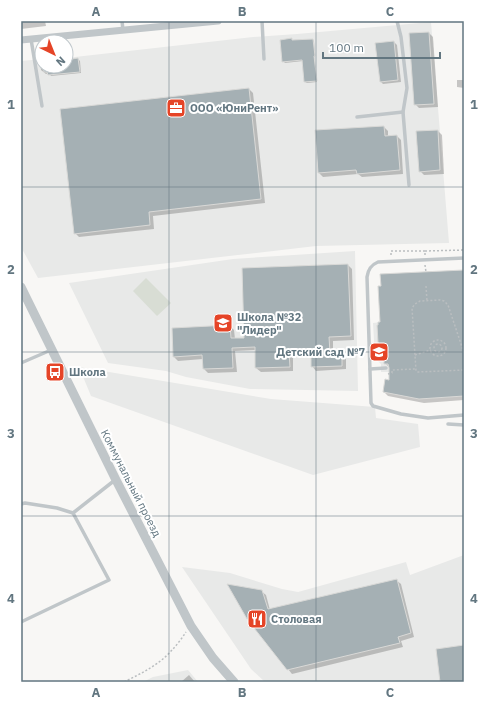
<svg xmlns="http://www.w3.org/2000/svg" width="485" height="703" font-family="'IBM Plex Sans',sans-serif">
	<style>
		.built { fill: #e8e9e8 }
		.green { fill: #d8ddd4 }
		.shadow { fill: #0003 }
		.building { fill: #a5b0b4; stroke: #d9d9d7 }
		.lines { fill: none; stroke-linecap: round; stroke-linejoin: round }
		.path { stroke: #babec0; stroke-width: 1.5; stroke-dasharray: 2 2; stroke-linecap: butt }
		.service { stroke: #c0c6c9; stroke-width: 3.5 }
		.minor { stroke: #c0c6c9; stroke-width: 7 }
		.tertiary { stroke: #c0c6c9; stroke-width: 9 }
		.grid { fill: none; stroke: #627680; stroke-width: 1; stroke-opacity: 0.55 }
		.labels { text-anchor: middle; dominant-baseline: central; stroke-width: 4; stroke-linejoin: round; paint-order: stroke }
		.poi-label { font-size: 11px; font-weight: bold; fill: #627680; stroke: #fff; text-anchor: start }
		.street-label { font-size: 11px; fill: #627680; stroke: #fff }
		.neatline { fill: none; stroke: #627680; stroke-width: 1.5 }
		.grid-label { font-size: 13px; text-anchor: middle; font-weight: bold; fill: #627680 }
	</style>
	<rect width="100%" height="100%" fill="#f8f7f5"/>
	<g class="built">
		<path d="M431 22 449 243 316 246 38 278 21 247V61L42 59V66H66V58L253 37 297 34Z"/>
		<path d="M355 251 358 391 250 389 186 377 166 371 108 363 69 283 233 259Z"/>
		<path d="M382 322 398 363 399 369H389V372H381V364L375 358 373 323Z"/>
		<path d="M79 367 271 399 375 407 376 418 418 424 420 447 313 475 91 396Z"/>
		<path d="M464 555V682H265L251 669 182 567 230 573 282 589 298 592 406 562 410 575Z"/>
		<path d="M188 670 198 682H143L153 677Z"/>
	</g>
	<path class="green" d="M146 278 171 303 157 316 133 291Z"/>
	<g class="shadow">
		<path d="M21 21H45L46 26 21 29Z"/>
		<path d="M429 33 433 37 438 107 419 108 415 104Z"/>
		<path d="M292 40 293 41 313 40 314 41 315 57H314L317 82 307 83 305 82 303 61 285 63 283 61Z"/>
		<path d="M394 42 397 45 401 82 383 84 380 81Z"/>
		<path d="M78 59 80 61 81 73 51 76 49 73 46 74 41 70 40 63H42V66H66V61Z"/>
		<path d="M457 80H464V88L457 87Z"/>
		<path d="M249 89 253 93 265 203 153 216 154 229 79 237 75 233Z"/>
		<path d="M384 127 388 131V137L397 136 401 140 403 174 362 177 358 174 323 177 319 173Z"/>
		<path d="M438 131 442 135 444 174 424 175 420 171Z"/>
		<path d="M348 265 352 269 354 340 333 341V354L342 353 346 357V369L316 371 312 366V355H293V371L261 372 256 368V350L235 351 237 372 208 373 204 369 203 359 178 361 174 357 173 329 230 326 234 330 235 339H245Z"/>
		<path d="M464 271V400L424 403 388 396 384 392 390 381V368L385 363 384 350 380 346Z"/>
		<path d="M396 580 401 584 414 637 401 641 403 647 292 674 288 669 261 591 266 595 270 610Z"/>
		<path d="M189 675 195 682H181Z"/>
	</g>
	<g class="building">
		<path d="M429 32 434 104 414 105 409 33Z"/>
		<path d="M292 38V40L313 39 315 56H314L317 81 304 82 302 60 282 62 280 40Z"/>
		<path d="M394 41 398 80 380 82 375 43Z"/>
		<path d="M78 58 80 72 48 75 47 72H44L43 66H66V60Z"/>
		<path d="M249 88 261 199 149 212 150 225 74 234 60 109Z"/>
		<path d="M384 126 385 136 397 135 400 170 357 174 356 170 318 173 315 130Z"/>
		<path d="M438 130 440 170 419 172 416 131Z"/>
		<path d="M348 264 351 336 329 337 330 353 342 352V366L311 367V351L289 352 290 367 255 368V347L232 348 233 368 203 369 202 355 173 357 172 328 230 325 231 338H244L242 268Z"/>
		<path d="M464 270V396L419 399 383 392 385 379 389 380V368L388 364H384L383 346H379V343H378L377 325H378V322H380L378 286H381L380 274Z"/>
		<path d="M397 579 411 633 398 637 400 643 287 670 247 619 227 584 262 590 268 609Z"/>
		<path d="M464 645V682H440L436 649Z"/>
	</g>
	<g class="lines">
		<g class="path">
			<path d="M391 255V251H425"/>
			<path d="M425 255V251L464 250"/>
			<path d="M425 265 426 272"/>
			<path d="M426 286 427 301"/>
			<circle cx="438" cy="348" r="8"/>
			<circle cx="438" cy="348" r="4"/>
			<path d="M464 353 448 305 444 301 440 300 420 301 415 304 412 308 416 371 418 372 464 370"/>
			<path d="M415 355 431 350"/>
			<path d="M388 374 392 373V370L415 369"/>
			<path d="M124 682C142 673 159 665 172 650 177 645 182 638 186 632"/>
		</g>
		<g class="service">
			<path d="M122 21 123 30"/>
			<path d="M262 21 264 59"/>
			<path d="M397 21 401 37 407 88 403 112 409 185"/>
			<path d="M31 39 42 106"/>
			<path d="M357 117 403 112"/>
			<path d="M464 258 378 262C371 265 368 269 367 277L371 403 373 406 401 414 428 418 464 415"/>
			<path d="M21 363 51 350"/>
			<path d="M370 369 386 368"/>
			<path d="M448 424 464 425"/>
			<path d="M21 504 25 503 57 508 73 513"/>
			<path d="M21 622 109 580 73 513 115 480"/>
		</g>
		<path class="minor" d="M21 40 218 21"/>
		<path class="tertiary" d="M21 287 116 480 191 626 213 658 234 682"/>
	</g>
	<path class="grid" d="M169 21V682M316 21V682M21 187H464M21 352H464M21 516H464"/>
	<defs>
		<symbol id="office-square" viewBox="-11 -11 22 22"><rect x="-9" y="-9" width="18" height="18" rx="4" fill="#e54427" stroke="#fff"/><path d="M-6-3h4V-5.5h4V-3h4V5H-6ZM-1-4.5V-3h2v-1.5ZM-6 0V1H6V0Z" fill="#fff"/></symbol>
		<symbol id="school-square" viewBox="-11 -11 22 22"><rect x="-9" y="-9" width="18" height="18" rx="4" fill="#e54427" stroke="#fff"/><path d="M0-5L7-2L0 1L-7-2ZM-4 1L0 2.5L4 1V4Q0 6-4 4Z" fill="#fff"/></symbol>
		<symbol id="bus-square" viewBox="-11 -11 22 22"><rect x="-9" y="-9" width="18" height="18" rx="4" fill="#e54427" stroke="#fff"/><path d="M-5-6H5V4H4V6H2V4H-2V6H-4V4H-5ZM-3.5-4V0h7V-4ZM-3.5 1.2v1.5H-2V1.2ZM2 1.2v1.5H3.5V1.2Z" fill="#fff"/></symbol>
		<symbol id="restaurant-square" viewBox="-11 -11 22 22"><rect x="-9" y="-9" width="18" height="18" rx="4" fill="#e54427" stroke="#fff"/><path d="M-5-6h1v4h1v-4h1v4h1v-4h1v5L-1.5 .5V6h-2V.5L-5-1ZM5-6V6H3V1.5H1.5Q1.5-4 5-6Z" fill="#fff"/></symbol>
	</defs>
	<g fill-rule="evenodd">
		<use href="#office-square" x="165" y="97" width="22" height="22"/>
		<use href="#school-square" x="212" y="312" width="22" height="22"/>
		<use href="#school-square" x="368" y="341" width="22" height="22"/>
		<use href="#bus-square" x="44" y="361" width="22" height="22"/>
		<use href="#restaurant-square" x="246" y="608" width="22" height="22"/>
	</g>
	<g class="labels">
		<g class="poi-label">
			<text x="190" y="108">ООО «ЮниРент»</text>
			<text x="237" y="317">Школа №32<tspan x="237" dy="13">"Лидер"</tspan></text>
			<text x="365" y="352" text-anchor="end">Детский сад №7</text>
			<text x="69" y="372">Школа</text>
			<text x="271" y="619">Столовая</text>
		</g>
		<g class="street-label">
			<text transform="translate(131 483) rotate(63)">Коммунальный проезд</text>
		</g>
	</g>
	<rect width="485" height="703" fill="none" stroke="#ffffff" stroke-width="44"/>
	<g transform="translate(54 54) rotate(137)"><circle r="19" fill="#ffffff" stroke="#c0c8cc"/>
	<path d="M0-3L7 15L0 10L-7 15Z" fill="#e54427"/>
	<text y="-6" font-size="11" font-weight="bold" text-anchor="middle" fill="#627680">N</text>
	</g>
	<path d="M323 52v6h117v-6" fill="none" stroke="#627680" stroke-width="2"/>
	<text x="329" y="52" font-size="12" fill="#627680" stroke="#ffffff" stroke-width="3" paint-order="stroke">100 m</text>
	<rect x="22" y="22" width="441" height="659" class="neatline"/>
	<g class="grid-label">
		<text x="96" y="16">A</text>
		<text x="242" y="16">B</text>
		<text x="390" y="16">C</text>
		<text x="11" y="109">1</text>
		<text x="474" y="109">1</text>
		<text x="11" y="274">2</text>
		<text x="474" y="274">2</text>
		<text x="11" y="438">3</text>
		<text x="474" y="438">3</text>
		<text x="11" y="603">4</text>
		<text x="474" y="603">4</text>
		<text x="96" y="697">A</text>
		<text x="242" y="697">B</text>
		<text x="390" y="697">C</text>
	</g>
</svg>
